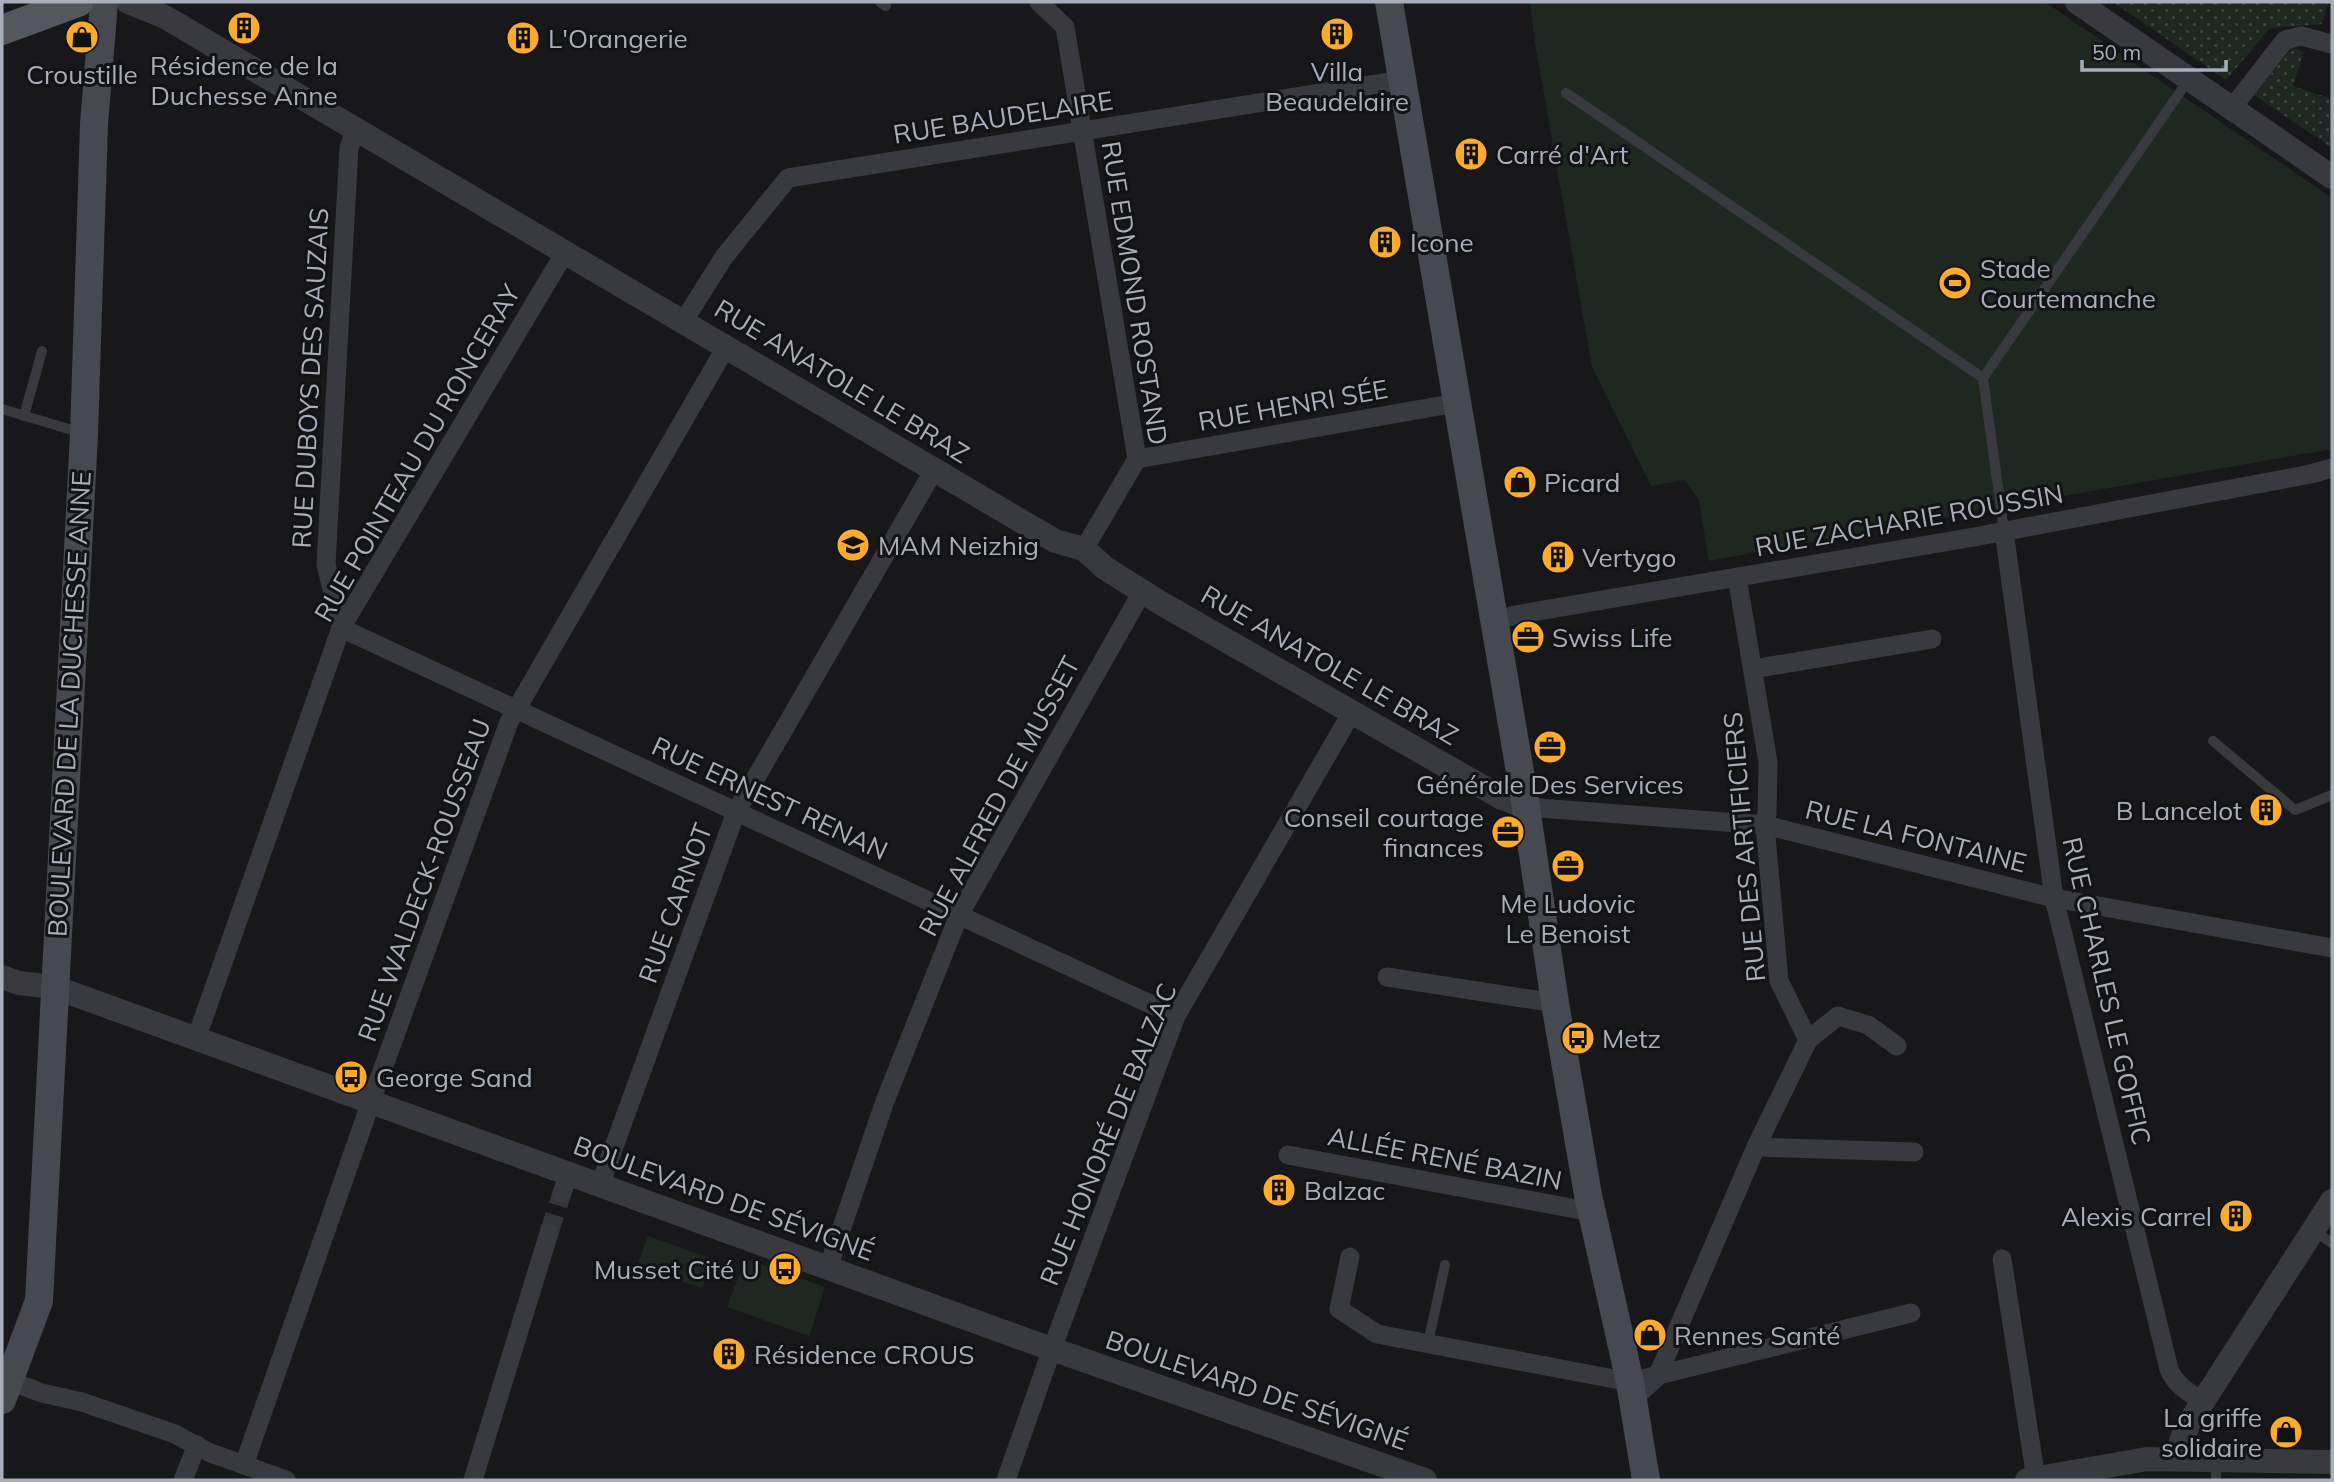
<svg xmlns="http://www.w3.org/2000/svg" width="2334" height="1482" font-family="Mulish,sans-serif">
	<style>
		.grass { fill: url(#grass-dots) }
		.garden { fill: #1f2820 }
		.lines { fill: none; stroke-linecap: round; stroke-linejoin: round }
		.minor-tunnel { stroke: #35363a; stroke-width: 19; stroke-dasharray: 19 10; stroke-linecap: butt }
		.service { stroke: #383a3f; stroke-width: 10 }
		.minor { stroke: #383a3f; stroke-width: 19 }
		.tertiary { stroke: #383a3f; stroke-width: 24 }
		.secondary { stroke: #46494f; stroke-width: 28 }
		.primary { stroke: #54575e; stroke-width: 30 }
		.labels { text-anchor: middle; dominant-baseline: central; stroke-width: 6; stroke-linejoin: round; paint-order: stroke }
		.poi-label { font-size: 26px; fill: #a9afba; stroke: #131315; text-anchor: start }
		.street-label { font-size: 26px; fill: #a9afba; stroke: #131315 }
	</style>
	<defs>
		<pattern id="grass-dots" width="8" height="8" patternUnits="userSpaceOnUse" patternTransform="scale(1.75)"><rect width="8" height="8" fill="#1f2820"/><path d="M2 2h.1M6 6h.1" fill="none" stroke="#3d453e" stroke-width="1.8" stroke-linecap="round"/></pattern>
	</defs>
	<rect width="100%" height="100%" fill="#18181a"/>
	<g class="grass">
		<path d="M2113 2H2112H2328L2322 24 2270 28 2226 80Z"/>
		<path d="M2292 48 2304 52 2293 86 2332 99V148L2254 95Z"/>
	</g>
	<g class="garden">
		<path d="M1530 2H2045L2332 198V449L2029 502C2006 493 1994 497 1974 512L1709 561 1699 500 1685 480 1651 486 1592 367 1535 43Z"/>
		<path d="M648 1236 713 1259 702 1288 637 1266Z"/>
		<path d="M745 1259 825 1287 809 1336 727 1307Z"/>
	</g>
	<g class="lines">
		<path class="minor-tunnel" d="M549 1233 562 1193"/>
		<g class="service">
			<path d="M880 2 886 6"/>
			<path d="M1566 93 1983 378"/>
			<path d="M2 409 82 433"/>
			<path d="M24 416 42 351"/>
			<path d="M2004 531 1983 378 2189 79"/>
			<path d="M2213 741 2295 810 2332 795"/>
			<path d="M2314 1231 2332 1243"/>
			<path d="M1428 1343 1445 1265"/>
			<path d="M2216 1480V1460"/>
		</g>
		<g class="minor">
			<path d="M1039 2 1065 27 1137 459 1084 549"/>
			<path d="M2232 108 2285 40 2301 36 2332 44"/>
			<path d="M683 322 724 257 788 178 1402 80"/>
			<path d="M1137 459 1445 405 1456 398"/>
			<path d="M2004 531 2054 898 2169 1369C2175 1385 2190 1393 2203 1402"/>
			<path d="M1494 621 1515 615 1974 537 2311 474 2332 468"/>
			<path d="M341 628 1176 1016"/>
			<path d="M341 628 326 564 349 148 355 130"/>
			<path d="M1753 669 1932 639"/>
			<path d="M1526 807 1765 825 2054 898 2332 948"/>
			<path d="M1387 977 1555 1003"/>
			<path d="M196 1039 341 628 564 254"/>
			<path d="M1808 1040 1838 1016 1868 1025 1897 1046"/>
			<path d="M1756 1147 1914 1152"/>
			<path d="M1288 1155 1592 1212"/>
			<path d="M600 1185 736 812 934 470"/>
			<path d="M562 1193 569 1174"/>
			<path d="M1350 1257 1339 1309 1377 1334 1630 1382 1911 1313"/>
			<path d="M2002 1259 2036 1479"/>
			<path d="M828 1268 885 1101 959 915 1142 592"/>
			<path d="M2 1378 42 1393 82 1402 175 1434 208 1452 286 1480"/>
			<path d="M1632 1400 1657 1377 1756 1147 1808 1040 1779 981 1765 825 1767 814 1768 762 1737 577"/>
			<path d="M244 1465 374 1093 509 722 726 347"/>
			<path d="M183 1480 197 1445"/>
			<path d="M473 1480 549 1233"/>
			<path d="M1006 1480 1052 1349 1176 1016 1352 712"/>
		</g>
		<g class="tertiary">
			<path d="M128 2 165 17 1055 541 1084 549 1105 568 1159 602 1502 798 1526 807"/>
			<path d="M2077 2 2332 177"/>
			<path d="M2 977 19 983 54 987 1032 1342 1425 1480"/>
			<path d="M2177 1458 2182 1438 2193 1417 2332 1201"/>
			<path d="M2027 1480 2147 1459 2332 1462"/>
		</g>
		<g class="secondary">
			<path d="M1389 2 1526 807 1555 1003 1588 1195 1630 1382 1646 1480"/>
			<path d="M2 1400 39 1301 84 434 94 124 104 2"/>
		</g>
		<path class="primary" d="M2 30 78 2"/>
	</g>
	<defs>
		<symbol id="building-disc" viewBox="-11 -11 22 22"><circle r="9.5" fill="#fdab2d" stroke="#131315"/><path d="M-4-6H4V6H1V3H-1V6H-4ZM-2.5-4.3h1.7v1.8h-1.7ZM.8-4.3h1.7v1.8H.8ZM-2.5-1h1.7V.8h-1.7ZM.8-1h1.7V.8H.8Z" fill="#111"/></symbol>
		<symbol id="shop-disc" viewBox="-11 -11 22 22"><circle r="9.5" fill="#fdab2d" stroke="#131315"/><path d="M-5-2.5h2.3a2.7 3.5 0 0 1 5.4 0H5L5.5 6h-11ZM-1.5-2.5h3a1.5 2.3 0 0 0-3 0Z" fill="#111"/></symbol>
		<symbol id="stadium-disc" viewBox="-11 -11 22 22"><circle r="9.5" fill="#fdab2d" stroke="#131315"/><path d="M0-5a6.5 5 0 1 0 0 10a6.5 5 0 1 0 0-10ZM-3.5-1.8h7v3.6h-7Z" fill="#111"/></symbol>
		<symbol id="school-disc" viewBox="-11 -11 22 22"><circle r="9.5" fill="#fdab2d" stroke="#131315"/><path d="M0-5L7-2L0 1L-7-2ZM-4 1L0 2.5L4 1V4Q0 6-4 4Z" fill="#111"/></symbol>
		<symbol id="office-disc" viewBox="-11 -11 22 22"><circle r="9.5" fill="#fdab2d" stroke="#131315"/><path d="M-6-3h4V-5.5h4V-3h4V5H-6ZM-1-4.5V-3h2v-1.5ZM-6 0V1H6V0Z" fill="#111"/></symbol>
		<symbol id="bus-disc" viewBox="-11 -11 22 22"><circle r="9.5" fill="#fdab2d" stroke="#131315"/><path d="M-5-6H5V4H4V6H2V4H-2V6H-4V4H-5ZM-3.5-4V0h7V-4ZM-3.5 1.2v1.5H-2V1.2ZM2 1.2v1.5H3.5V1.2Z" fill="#111"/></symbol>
	</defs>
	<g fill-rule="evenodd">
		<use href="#building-disc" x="225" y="9" width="38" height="38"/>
		<use href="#building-disc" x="1318" y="15" width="38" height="38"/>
		<use href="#shop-disc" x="63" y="18" width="38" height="38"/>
		<use href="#building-disc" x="504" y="19" width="38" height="38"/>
		<use href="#building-disc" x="1452" y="135" width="38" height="38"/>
		<use href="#building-disc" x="1366" y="223" width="38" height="38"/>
		<use href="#stadium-disc" x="1936" y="264" width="38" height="38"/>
		<use href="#shop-disc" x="1501" y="463" width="38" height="38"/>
		<use href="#school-disc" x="834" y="526" width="38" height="38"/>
		<use href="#building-disc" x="1539" y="538" width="38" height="38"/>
		<use href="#office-disc" x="1509" y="618" width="38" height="38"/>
		<use href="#office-disc" x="1531" y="728" width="38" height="38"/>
		<use href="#building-disc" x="2247" y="791" width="38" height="38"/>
		<use href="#office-disc" x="1489" y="813" width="38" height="38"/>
		<use href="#office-disc" x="1549" y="847" width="38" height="38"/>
		<use href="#bus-disc" x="1559" y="1019" width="38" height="38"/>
		<use href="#bus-disc" x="332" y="1058" width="38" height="38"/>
		<use href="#building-disc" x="1260" y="1171" width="38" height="38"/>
		<use href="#building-disc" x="2217" y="1197" width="38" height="38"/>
		<use href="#bus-disc" x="766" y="1250" width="38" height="38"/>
		<use href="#shop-disc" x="1631" y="1316" width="38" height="38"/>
		<use href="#building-disc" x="710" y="1335" width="38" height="38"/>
		<use href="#shop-disc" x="2267" y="1413" width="38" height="38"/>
	</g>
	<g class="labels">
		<g class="poi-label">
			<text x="548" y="38">L'Orangerie</text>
			<text x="244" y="65" text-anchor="middle">Résidence de la<tspan x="244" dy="30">Duchesse Anne</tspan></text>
			<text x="1337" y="71" text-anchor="middle">Villa<tspan x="1337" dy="30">Beaudelaire</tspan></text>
			<text x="82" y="74" text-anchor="middle">Croustille</text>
			<text x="1496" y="154">Carré d'Art</text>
			<text x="1410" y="242">Icone</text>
			<text x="1980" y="268">Stade<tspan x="1980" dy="30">Courtemanche</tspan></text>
			<text x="1544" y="482">Picard</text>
			<text x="878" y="545">MAM Neizhig</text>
			<text x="1582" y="557">Vertygo</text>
			<text x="1552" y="637">Swiss Life</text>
			<text x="1550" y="784" text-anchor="middle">Générale Des Services</text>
			<text x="2242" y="810" text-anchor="end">B Lancelot</text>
			<text x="1484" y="817" text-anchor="end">Conseil courtage<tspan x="1484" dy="30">finances</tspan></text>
			<text x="1568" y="903" text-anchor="middle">Me Ludovic<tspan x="1568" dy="30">Le Benoist</tspan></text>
			<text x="1602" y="1038">Metz</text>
			<text x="376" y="1077">George Sand</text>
			<text x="1304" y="1190">Balzac</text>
			<text x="2212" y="1216" text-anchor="end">Alexis Carrel</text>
			<text x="760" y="1269" text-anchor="end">Musset Cité U</text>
			<text x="1674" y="1335">Rennes Santé</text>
			<text x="754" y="1354">Résidence CROUS</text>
			<text x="2262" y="1417" text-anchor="end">La griffe<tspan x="2262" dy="30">solidaire</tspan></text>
		</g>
		<g class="street-label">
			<text transform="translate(1003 117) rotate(-9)">RUE BAUDELAIRE</text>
			<text transform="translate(1135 293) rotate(81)">RUE EDMOND ROSTAND</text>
			<text transform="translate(310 378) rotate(-87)">RUE DUBOYS DES SAUZAIS</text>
			<text transform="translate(842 381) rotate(31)">RUE ANATOLE LE BRAZ</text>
			<text transform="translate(1293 405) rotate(-10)">RUE HENRI SÉE</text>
			<text transform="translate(417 453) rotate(-60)">RUE POINTEAU DU RONCERAY</text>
			<text transform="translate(1909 520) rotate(-10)">RUE ZACHARIE ROUSSIN</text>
			<text transform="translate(1330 665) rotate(30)">RUE ANATOLE LE BRAZ</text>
			<text transform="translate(69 704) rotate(-87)">BOULEVARD DE LA DUCHESSE ANNE</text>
			<text transform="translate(999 796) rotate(-62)">RUE ALFRED DE MUSSET</text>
			<text transform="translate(770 798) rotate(25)">RUE ERNEST RENAN</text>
			<text transform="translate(1916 836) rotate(14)">RUE LA FONTAINE</text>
			<text transform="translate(1744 847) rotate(-95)">RUE DES ARTIFICIERS</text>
			<text transform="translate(424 880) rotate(-70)">RUE WALDECK-ROUSSEAU</text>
			<text transform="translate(675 903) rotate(-70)">RUE CARNOT</text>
			<text transform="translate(2107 991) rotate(77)">RUE CHARLES LE GOFFIC</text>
			<text transform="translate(1108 1134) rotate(-68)">RUE HONORÉ DE BALZAC</text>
			<text transform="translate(1445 1158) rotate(11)">ALLÉE RENÉ BAZIN</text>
			<text transform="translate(724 1198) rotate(20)">BOULEVARD DE SÉVIGNÉ</text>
			<text transform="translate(1257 1390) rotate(19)">BOULEVARD DE SÉVIGNÉ</text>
		</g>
	</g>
	<rect width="2334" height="1482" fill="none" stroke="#a9afba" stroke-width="7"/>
	<path d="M2082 60v10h144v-10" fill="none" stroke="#a9afba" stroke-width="3.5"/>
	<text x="2092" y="60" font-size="21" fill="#a9afba" stroke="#131315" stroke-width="5" paint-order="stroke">50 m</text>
</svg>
